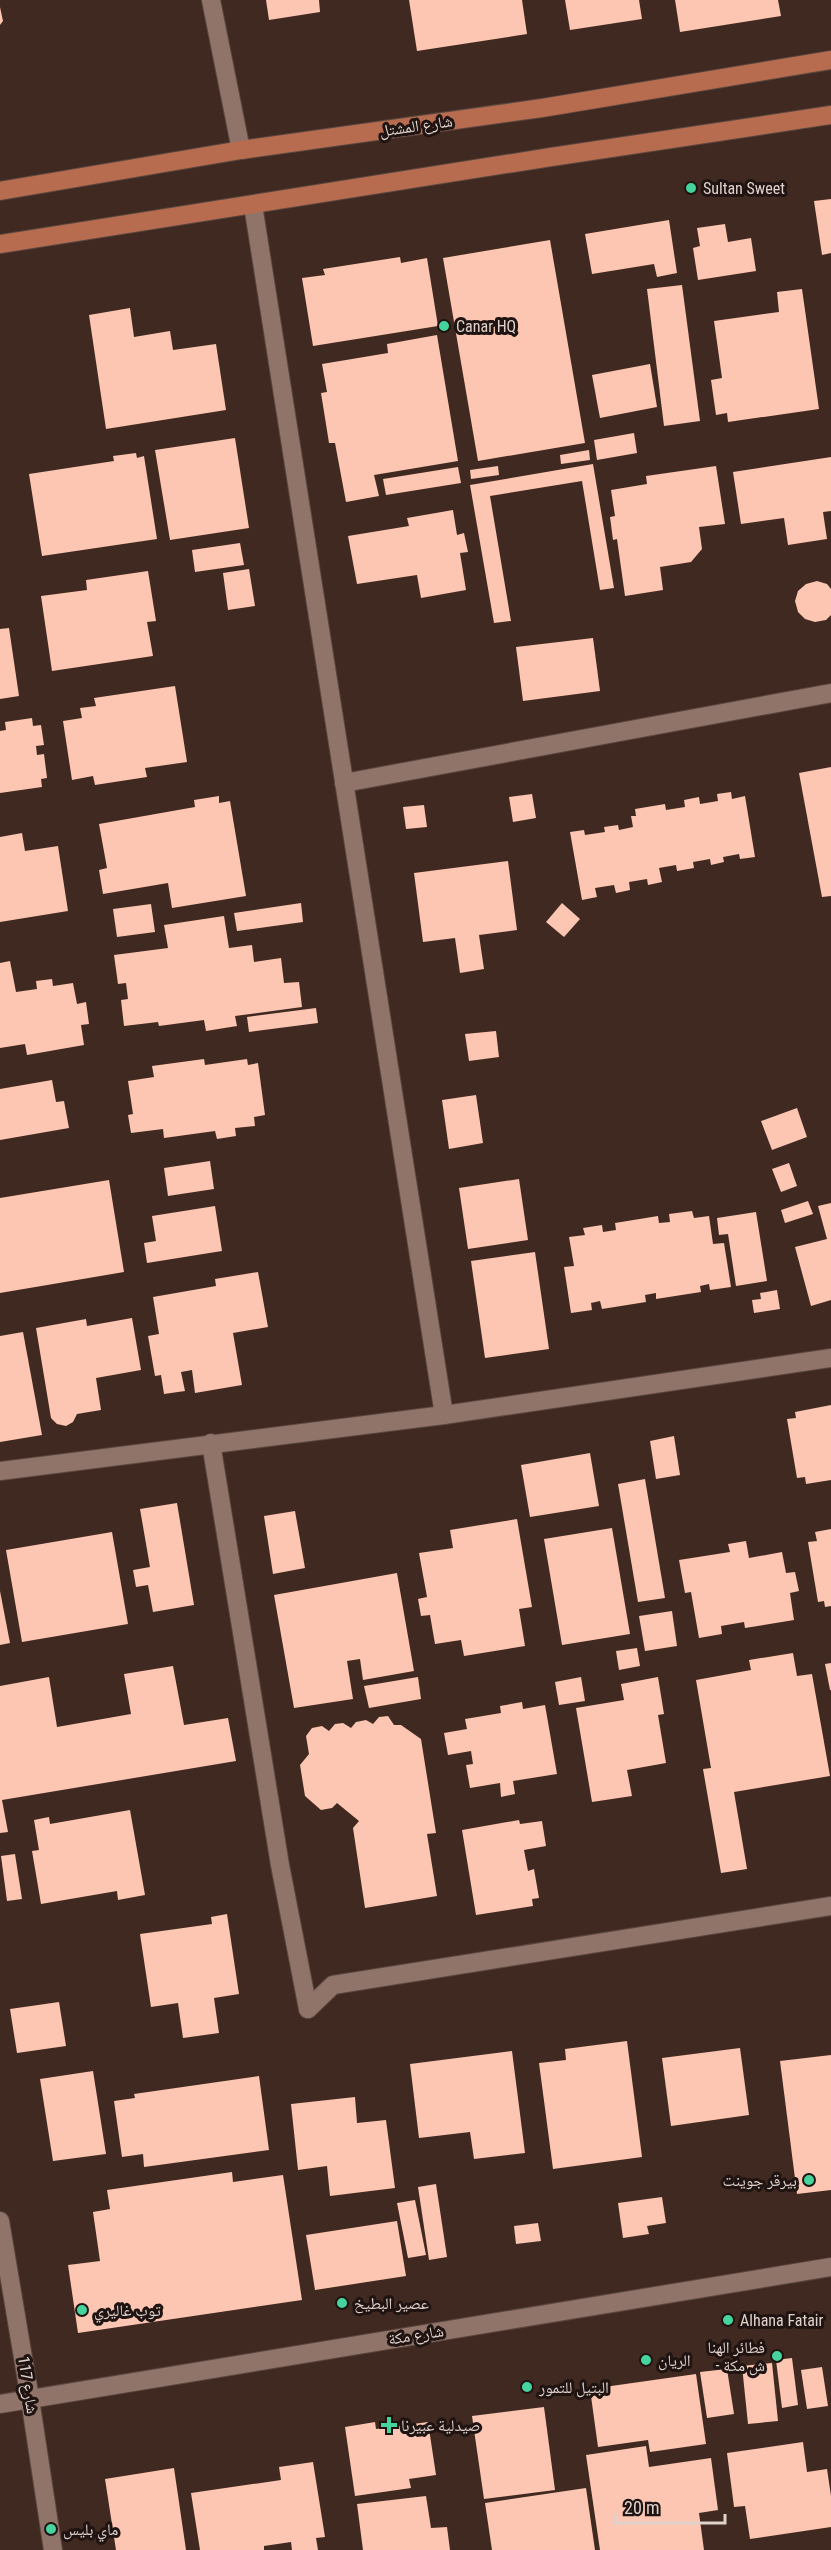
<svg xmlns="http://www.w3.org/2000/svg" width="831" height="2550" font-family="'Roboto Condensed','Noto Naskh Arabic',sans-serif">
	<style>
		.building { fill: #fdc6b2 }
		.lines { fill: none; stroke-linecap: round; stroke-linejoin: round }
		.minor-casing { stroke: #5a473f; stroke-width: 20 }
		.major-casing { stroke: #5a473f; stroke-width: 20 }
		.minor { stroke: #90746a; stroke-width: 18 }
		.major { stroke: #b76c50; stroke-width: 18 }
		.poi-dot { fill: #46d49e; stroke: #1f1411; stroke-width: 2 }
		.labels { text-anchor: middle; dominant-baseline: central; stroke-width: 6; stroke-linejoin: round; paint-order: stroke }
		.street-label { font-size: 16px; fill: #e0d1cb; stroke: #1f1411 }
		.poi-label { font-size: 16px; fill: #e0d1cb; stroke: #1f1411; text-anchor: start }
	</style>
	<rect width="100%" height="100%" fill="#402920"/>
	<g class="building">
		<path d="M266 0H319L320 12 269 20Z"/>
		<path d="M409 0H522L527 34 417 51Z"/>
		<path d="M565 0H639L642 19 570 30Z"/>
		<path d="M675 0H778L781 16 680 32Z"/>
		<path d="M0 7 3 21 0 25Z"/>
		<path d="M831 199V253L822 255 814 201Z"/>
		<path d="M669 220 677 273 657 277 654 264 592 274 585 234Z"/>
		<path d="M725 224 728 242 751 238 756 271 698 280 693 248 700 246 697 228Z"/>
		<path d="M550 240 585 443 478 461 443 258Z"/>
		<path d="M400 257 401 263 427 258 438 326 313 346 302 278 325 275 323 269Z"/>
		<path d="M682 285 700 421 664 426 647 289Z"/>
		<path d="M802 289 819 409 728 422 727 413 716 415 711 380 722 378 714 321 779 312 777 292Z"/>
		<path d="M130 308 134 337 170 331 173 350 216 344 226 410 106 429 89 315Z"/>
		<path d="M437 335 458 461 374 475 379 496 346 502 335 443H329L321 393 327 392 322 364 388 353 387 344Z"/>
		<path d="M650 364 657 407 600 418 592 375Z"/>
		<path d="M634 433 637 453 597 460 594 440Z"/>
		<path d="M235 438 249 528 170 540 155 450Z"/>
		<path d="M589 450 590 460 561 464 560 455Z"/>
		<path d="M136 453 137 458 144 456 157 539 42 556 29 474 114 461 113 456Z"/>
		<path d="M831 457V511L823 512 827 539 788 545 784 518 741 524 733 472Z"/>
		<path d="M593 464 614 588 600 590 582 481 490 496 511 621 494 623 470 485Z"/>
		<path d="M498 466 499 475 471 479 470 470Z"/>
		<path d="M716 466 725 524 699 527 702 549 691 562 660 567 663 590 625 596 617 539 613 540 610 517 615 516 611 490 647 484 646 476Z"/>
		<path d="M458 467 461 483 386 495 383 479Z"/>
		<path d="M453 510 457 535 464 533 468 552 460 553 466 590 421 598 417 575 357 584 348 536 409 526 407 518Z"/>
		<path d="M240 543 244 565 195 572 192 550Z"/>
		<path d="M249 569 255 606 228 610 223 573Z"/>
		<path d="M148 571 156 621 147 622 153 656 52 671 41 596 87 590 86 580Z"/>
		<path d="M817 581 827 584 831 589V615L826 620 815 622 805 619 798 612 795 601 798 591 806 584Z"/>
		<path d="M9 628 19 696 0 699V629Z"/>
		<path d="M593 638 600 691 523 701 516 647Z"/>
		<path d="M175 686 187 762 145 768 147 777 95 785 93 776 72 780 63 721 82 718 80 708 96 706 94 698Z"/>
		<path d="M32 718 33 726 41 725 44 745 36 746 37 755 44 754 47 778 41 779 42 787 0 793V731L6 730 5 722Z"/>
		<path d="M831 767V896L822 897 799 773Z"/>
		<path d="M731 792 732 799 745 796 755 857 740 859 739 854 723 857 724 862 711 865 710 859 693 862 694 868 677 871 676 865 659 868 662 882 648 885 647 879 629 882 630 890 616 893 614 885 595 888 597 897 582 900 570 832 584 830 585 835 605 832 604 827 618 825 619 830 633 827 631 816H636L635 809 665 804 666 810 685 807 684 800 699 797 700 804 718 801 717 794Z"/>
		<path d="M532 794 536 818 513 822 509 797Z"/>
		<path d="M219 796V803L230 801 246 896 172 908 168 883 103 894 99 870 107 868 99 824 195 807 194 800Z"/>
		<path d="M424 805 427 827 406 829 403 807Z"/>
		<path d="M22 833 25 851 58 846 68 911 0 922V837Z"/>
		<path d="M508 861 517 930 479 935 484 969 460 973 455 938 423 942 414 873Z"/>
		<path d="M301 903 303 922 237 931 234 913Z"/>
		<path d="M562 903 580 919 564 937 546 922Z"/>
		<path d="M151 904 155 932 117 937 113 909Z"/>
		<path d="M224 916 229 948 252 945 254 962 281 958 284 983 299 982 302 1007 235 1016 237 1026 206 1031 204 1020 159 1026 158 1022 124 1026 121 1000 128 999 126 983 118 984 114 955 168 948 164 925Z"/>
		<path d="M10 961 16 992 37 989 36 981 52 979 53 986 73 983 77 1004 86 1002 89 1024 81 1025 84 1045 27 1055 25 1044 0 1048V963Z"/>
		<path d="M316 1008 318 1023 249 1032 247 1017Z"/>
		<path d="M496 1031 499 1057 469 1061 465 1034Z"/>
		<path d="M204 1059 205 1065 247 1059 248 1065 258 1063 265 1115 254 1117 255 1126 235 1128 236 1136 217 1139 215 1131 164 1138 163 1129 131 1133 128 1115 133 1114 128 1081 154 1077 152 1066Z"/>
		<path d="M52 1080 56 1102 64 1101 69 1128 0 1140V1089Z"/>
		<path d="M476 1095 483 1143 449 1149 442 1100Z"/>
		<path d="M797 1108 807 1137 772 1150 761 1121Z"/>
		<path d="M210 1161 214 1189 168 1196 164 1168Z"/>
		<path d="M789 1163 797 1186 781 1192 772 1169Z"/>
		<path d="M519 1179 528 1240 468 1249 459 1188Z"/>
		<path d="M109 1180 124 1272 0 1293V1198Z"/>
		<path d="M808 1201 813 1214 785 1223 781 1210Z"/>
		<path d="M831 1203V1300L811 1306 795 1247 827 1239 818 1206Z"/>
		<path d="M215 1206 222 1251 147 1263 144 1243 156 1241 152 1216Z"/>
		<path d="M692 1211 694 1218 709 1216 713 1244 724 1243 731 1287 710 1290 709 1284 700 1286 701 1292 656 1299V1293L645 1295 646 1302 602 1309 600 1301 591 1303 592 1310 571 1313 564 1267 574 1266 569 1237 585 1235 583 1228 602 1225 603 1232 616 1230 615 1223 658 1216 659 1223 670 1222 669 1214Z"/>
		<path d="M756 1212 767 1281 736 1286 728 1234 719 1235 717 1218Z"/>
		<path d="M535 1252 549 1349 485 1358 471 1261Z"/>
		<path d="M258 1272 268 1327 233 1333 242 1385 195 1393 192 1370 181 1372 185 1391 164 1394 161 1375 155 1376 148 1336 159 1334 153 1297 216 1286 215 1279Z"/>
		<path d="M777 1290 780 1309 754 1313 752 1300 761 1299 760 1293Z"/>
		<path d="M132 1318 141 1370 96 1378 101 1410 77 1414 73 1422 66 1426 57 1424 51 1418 36 1328 86 1319 87 1326Z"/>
		<path d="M23 1332 42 1435 0 1442V1336Z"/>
		<path d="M831 1405V1480L806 1484 805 1477 797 1478 787 1419 796 1418 795 1412Z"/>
		<path d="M674 1436 680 1475 656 1479 650 1441Z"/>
		<path d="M590 1453 599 1506 530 1517 521 1465Z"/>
		<path d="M645 1479 665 1598 638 1602 618 1484Z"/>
		<path d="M177 1503 194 1605 153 1612 148 1585 136 1587 133 1570 150 1567 140 1509Z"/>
		<path d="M295 1511 305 1568 273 1574 264 1516Z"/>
		<path d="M517 1519 532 1607 519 1609 525 1646 464 1656 461 1640 435 1644 430 1615 421 1616 418 1599 427 1597 419 1553 453 1548 450 1530Z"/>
		<path d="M612 1528 630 1634 562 1645 544 1539Z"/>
		<path d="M831 1529V1606L825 1607 824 1601 818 1602 808 1542 817 1541 815 1532Z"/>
		<path d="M112 1532 128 1624 22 1642 6 1550Z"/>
		<path d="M746 1541 749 1558 782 1552 786 1573 795 1572 799 1591 790 1593 794 1620 745 1628 744 1622 721 1626 722 1634 699 1638 691 1592 685 1593 679 1560 730 1552 728 1544Z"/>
		<path d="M397 1573 414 1671 363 1680 360 1659 347 1661 353 1699 294 1708 274 1595Z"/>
		<path d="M0 1591 10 1643 0 1645Z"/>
		<path d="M672 1611 677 1646 645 1651 639 1616Z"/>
		<path d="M637 1648 640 1666 619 1670 616 1651Z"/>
		<path d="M793 1653 797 1676 812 1674 830 1776 734 1792 747 1869 721 1873 703 1769 711 1768 696 1680 751 1670 749 1660Z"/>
		<path d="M831 1663V1690H830L825 1664Z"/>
		<path d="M173 1666 184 1725 228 1718 236 1761 2 1800 8 1832 0 1833V1686L49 1677 57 1727 131 1714 124 1674Z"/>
		<path d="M418 1677 421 1699 369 1708 364 1686Z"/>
		<path d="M581 1677 585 1701 559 1705 555 1682Z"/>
		<path d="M658 1677 664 1714 658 1715 666 1763 627 1770 632 1796 592 1802 576 1708 624 1700 621 1684Z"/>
		<path d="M522 1702 523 1709 545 1705 557 1774 513 1781 515 1794 501 1797 500 1783 470 1788 466 1765 473 1764 471 1751 448 1755 444 1733 467 1729 465 1719 501 1713 500 1706Z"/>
		<path d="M388 1716 394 1725H401L421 1739 436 1833 427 1834 437 1896 365 1908 353 1828 359 1821 337 1803 332 1808 321 1810 305 1796 300 1765 309 1754 306 1736 312 1728 322 1726 329 1731 335 1724 343 1723 351 1728 356 1722 366 1720 373 1724 379 1717Z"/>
		<path d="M130 1810 145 1895 118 1900 117 1891 41 1904 32 1851 39 1850 34 1820 49 1817 50 1824Z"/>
		<path d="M519 1820 520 1824 542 1821 546 1846 524 1850 528 1871 534 1869 539 1898 532 1899 533 1906 476 1915 462 1830Z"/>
		<path d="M15 1854 22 1899 7 1901 1 1856Z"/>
		<path d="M227 1914 239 1994 214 1998 219 2033 183 2038 178 2003 151 2007 140 1934 212 1924 211 1917Z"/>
		<path d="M59 2002 66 2046 17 2053 10 2009Z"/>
		<path d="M627 2041 642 2157 553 2169 539 2063 566 2060 565 2049Z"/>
		<path d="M740 2048 749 2115 671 2126 662 2058Z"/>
		<path d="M512 2051 525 2153 474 2159 470 2132 419 2138 410 2064Z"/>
		<path d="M831 2055V2190L797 2194 780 2061Z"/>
		<path d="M93 2071 106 2154 53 2161 40 2079Z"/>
		<path d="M259 2076 269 2150 144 2167 143 2154 122 2157 114 2101 135 2098 134 2094Z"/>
		<path d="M355 2097 357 2123 386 2120 395 2188 330 2196 327 2166 298 2170 291 2104Z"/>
		<path d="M232 2172 233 2182 283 2175 302 2300 78 2333 68 2265 100 2261 93 2212 110 2209 107 2190Z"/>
		<path d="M436 2184 447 2257 429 2260 418 2187Z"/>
		<path d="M662 2197 666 2223 647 2226 649 2234 623 2238 618 2203Z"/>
		<path d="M415 2200 426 2255 408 2258 397 2203Z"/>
		<path d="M397 2221 406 2276 315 2290 306 2235Z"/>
		<path d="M538 2223 541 2241 516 2244 514 2226Z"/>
		<path d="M792 2358 798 2405 782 2408 776 2360Z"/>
		<path d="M772 2363 778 2421 748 2424 742 2366Z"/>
		<path d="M822 2367 828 2406 807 2409 801 2370Z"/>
		<path d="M727 2369 734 2414 707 2418 700 2372Z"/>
		<path d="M696 2374 706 2444 650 2452 648 2440 598 2447 590 2389Z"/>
		<path d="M544 2407 555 2490 484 2499 472 2416Z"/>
		<path d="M375 2422 376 2429 428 2422 436 2475 409 2479 411 2488 355 2496 345 2427Z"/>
		<path d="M803 2442 807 2472 827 2469 831 2496V2527L750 2539 745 2506 734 2507 727 2453Z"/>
		<path d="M646 2446 649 2467 711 2458 718 2510 699 2513 704 2550H600L586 2455Z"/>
		<path d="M313 2462 325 2537 316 2538 318 2550H292L291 2542 264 2546V2550H200L191 2493 281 2480 279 2467Z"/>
		<path d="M174 2468 186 2550H116L105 2479Z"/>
		<path d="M586 2488 595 2550H492L485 2503Z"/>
		<path d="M426 2496 431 2528 447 2527 450 2550H363L357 2504Z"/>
	</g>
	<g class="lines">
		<defs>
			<g id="minor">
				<path d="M211 0 241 150"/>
				<path d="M253 205 444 1415"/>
				<path d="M344 783 831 693"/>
				<path d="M211 1443 280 1865 308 2009"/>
				<path d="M0 1471 444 1415 831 1358"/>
				<path d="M308 2009 333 1985 831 1906"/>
				<path d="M0 2221 30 2399 53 2550"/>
				<path d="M0 2404 831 2267"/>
			</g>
			<g id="major">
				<path d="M0 191 241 150 542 108 831 60"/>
				<path d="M0 244 551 157 831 115"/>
			</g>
		</defs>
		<use href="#minor" class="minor-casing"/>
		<use href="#major" class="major-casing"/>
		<use href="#minor" class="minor"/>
		<use href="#major" class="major"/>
	</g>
	<g class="poi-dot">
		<circle cx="691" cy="188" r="6"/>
		<circle cx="444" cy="326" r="6"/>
		<circle cx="809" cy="2180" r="6"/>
		<circle cx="342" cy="2303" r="6"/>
		<circle cx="82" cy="2310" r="6"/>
		<circle cx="728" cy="2320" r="6"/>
		<circle cx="777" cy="2356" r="6"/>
		<circle cx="646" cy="2360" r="6"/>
		<circle cx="527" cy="2387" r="6"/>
		<path d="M386 2416h6v6h6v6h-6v6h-6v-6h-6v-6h6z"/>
		<circle cx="51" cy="2529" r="6"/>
	</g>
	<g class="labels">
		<g class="street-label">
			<text transform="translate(416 126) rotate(-8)">شارع المشتل</text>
			<text transform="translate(416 2335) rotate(-9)">شارع مكة</text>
			<text transform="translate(28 2385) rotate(81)">شارع 117</text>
		</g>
		<g class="poi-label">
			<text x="703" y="188">Sultan Sweet</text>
			<text x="456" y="326">Canar HQ</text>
			<text x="797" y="2180" text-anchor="end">بيرقر جوينت</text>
			<text x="354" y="2303">عصير البطيخ</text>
			<text x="94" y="2310">توب غاليري</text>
			<text x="740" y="2320">Alhana Fatair</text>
			<text x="765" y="2347" text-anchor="end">فطائر الهنا<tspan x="765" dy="18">- ش مكة</tspan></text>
			<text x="658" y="2360">الريان</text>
			<text x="539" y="2387">البتيل للتمور</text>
			<text x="401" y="2425">صيدلية عبيرنا</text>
			<text x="63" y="2529">ماي بليس</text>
		</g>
	</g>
	<path d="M615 2514v9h110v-9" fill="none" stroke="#e0d1cb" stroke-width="3"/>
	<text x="624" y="2514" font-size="18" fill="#e0d1cb" stroke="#1f1411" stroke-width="4.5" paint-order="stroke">20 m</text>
</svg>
